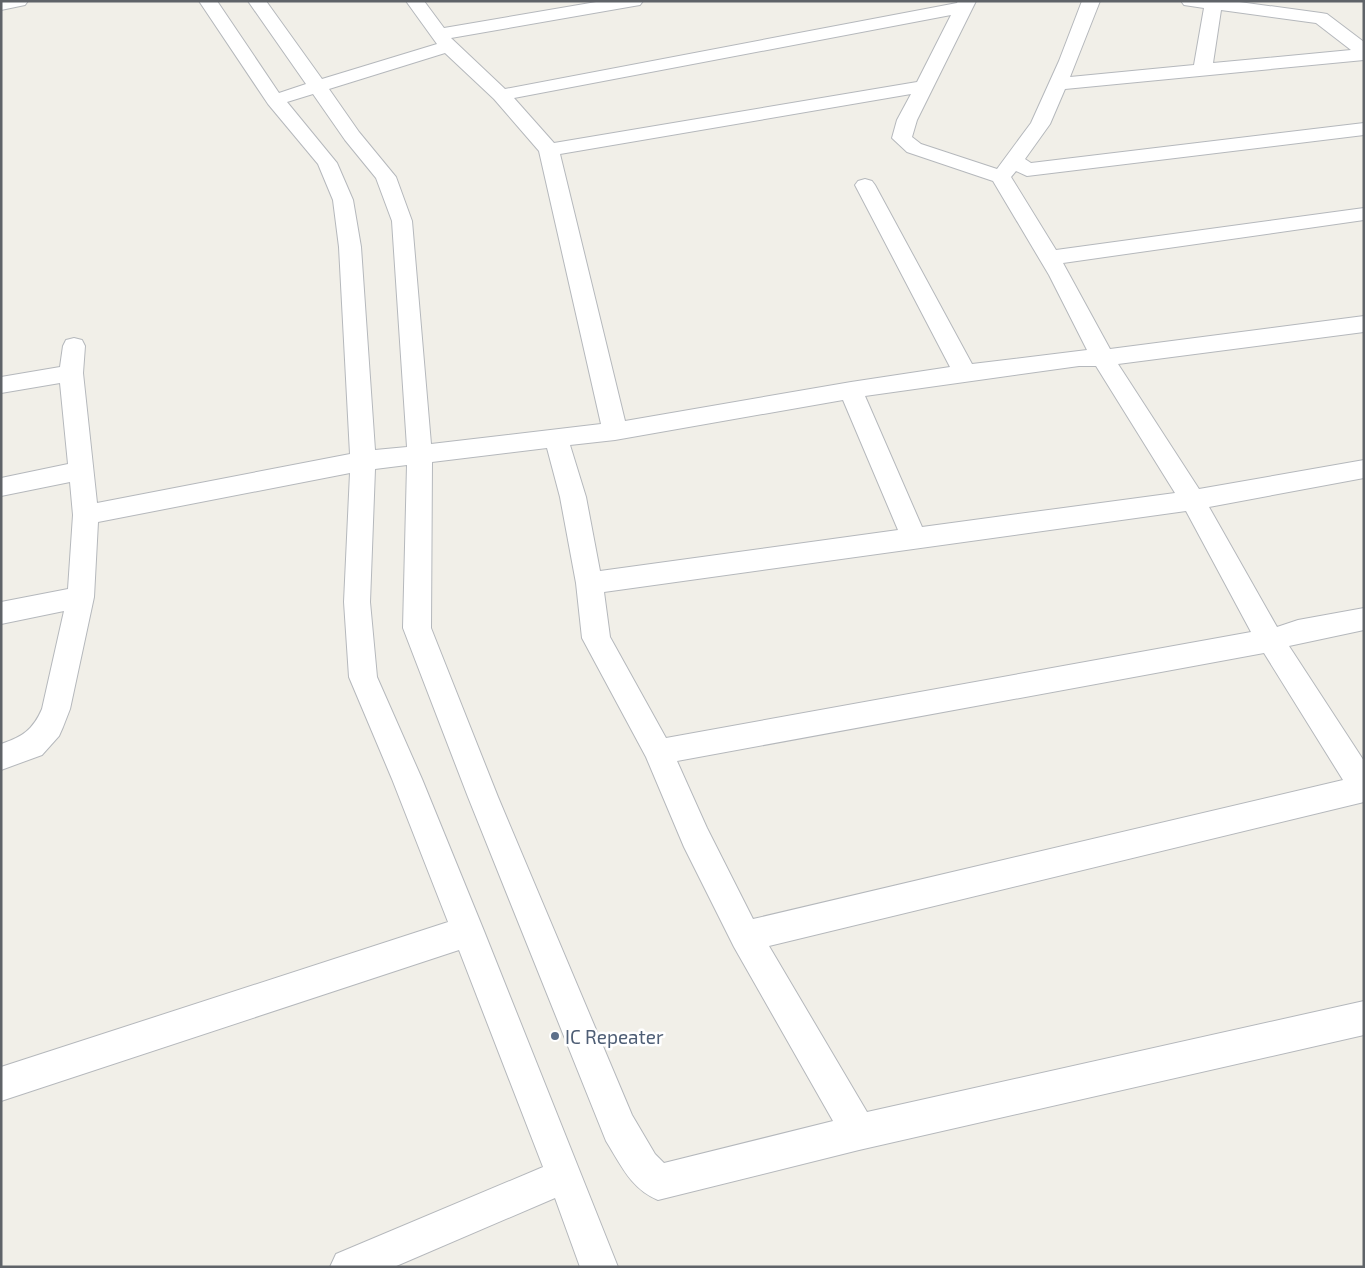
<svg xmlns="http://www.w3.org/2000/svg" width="1365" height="1268" font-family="'Exo 2',sans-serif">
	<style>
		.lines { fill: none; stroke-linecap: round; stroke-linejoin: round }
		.minor-casing { stroke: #b5b8bc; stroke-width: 2 }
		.minor { fill: #fff; fill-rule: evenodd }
		.service-dot { fill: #5c6f8a; stroke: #fff; stroke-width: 2 }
		.labels { text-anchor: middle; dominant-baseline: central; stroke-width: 5; stroke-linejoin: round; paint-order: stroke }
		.near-service-label { font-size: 19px; fill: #4e5e75; stroke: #fff; text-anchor: start }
	</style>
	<rect width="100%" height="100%" fill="#f1efe8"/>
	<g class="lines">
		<defs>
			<g id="minor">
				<path d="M1 1H28L25 5 1 10Z"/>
				<path d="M199 1H217L279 93 306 84 248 1H266L322 79 437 44 406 1H424L444 28 602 1H643L640 5 634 6 451 38 505 89 957 3 958 1H976L917 120 912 137 921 144 997 169 1031 123 1059 61 1082 1H1100L1070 77 1194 65 1204 8 1184 5 1181 1H1232L1321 13 1327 14 1364 42V60L1065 89 1050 124 1025 159 1031 163 1364 123V135L1027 176 1016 171 1011 177 1056 250 1364 208V220L1063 263 1110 349 1364 316V332L1118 364 1199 489 1364 460V478L1209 507 1277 627 1298 620 1364 608V630L1289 646 1364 761V802L769 946 867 1112 1364 1001V1035L859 1150 658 1200C631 1189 621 1165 606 1141L468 797 403 628 407 465 375 469 370 602 377 677 422 779 484 931 618 1267H580L555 1198 394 1267H330L336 1254 543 1167 459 950 1 1101V1067L448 922 392 779 349 677 344 602 350 473 98 522 94 597 70 709 63 727 59 736 42 755 1 770V744C22 737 33 730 42 709L64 611 1 624V602L68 589 73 515 70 482 1 496V478L68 464 60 383 1 393V377L60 367 63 346 66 340 74 338 82 340 85 346 83 373 97 503 350 454 339 247 333 200 318 164 268 104ZM1221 10 1316 23 1351 50 1213 63ZM951 15 917 82 554 143 514 98ZM445 53 494 99 539 151 601 424 431 444 412 221 396 177 359 132 329 89ZM313 94 345 140 376 178 392 221 407 447 375 450 361 247 353 200 337 163 287 102ZM911 94 897 120 892 138 907 152 993 181 1049 275 1087 350 972 364 875 185 872 181 865 179 858 181 855 185 950 367 851 382 625 421 560 154ZM1079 366H1096L1175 493 922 527 865 396ZM843 400 898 530 600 571 586 497 570 445 615 440ZM547 448 560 497 576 583 582 638 646 757 684 847 734 947 833 1121 664 1163 655 1154 632 1115 498 797 431 628 432 462ZM1186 511 1251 632 666 738 610 637 604 592ZM1264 653 1343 780 753 919 707 828 677 761Z"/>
			</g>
		</defs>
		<use href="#minor" class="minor-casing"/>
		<use href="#minor" class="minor"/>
	</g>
	<circle class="service-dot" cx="555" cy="1036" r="5"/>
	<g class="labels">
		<g class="near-service-label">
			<text x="565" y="1036">IC Repeater</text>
		</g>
	</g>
	<rect width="1365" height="1268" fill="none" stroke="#5f6368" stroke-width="5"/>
</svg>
